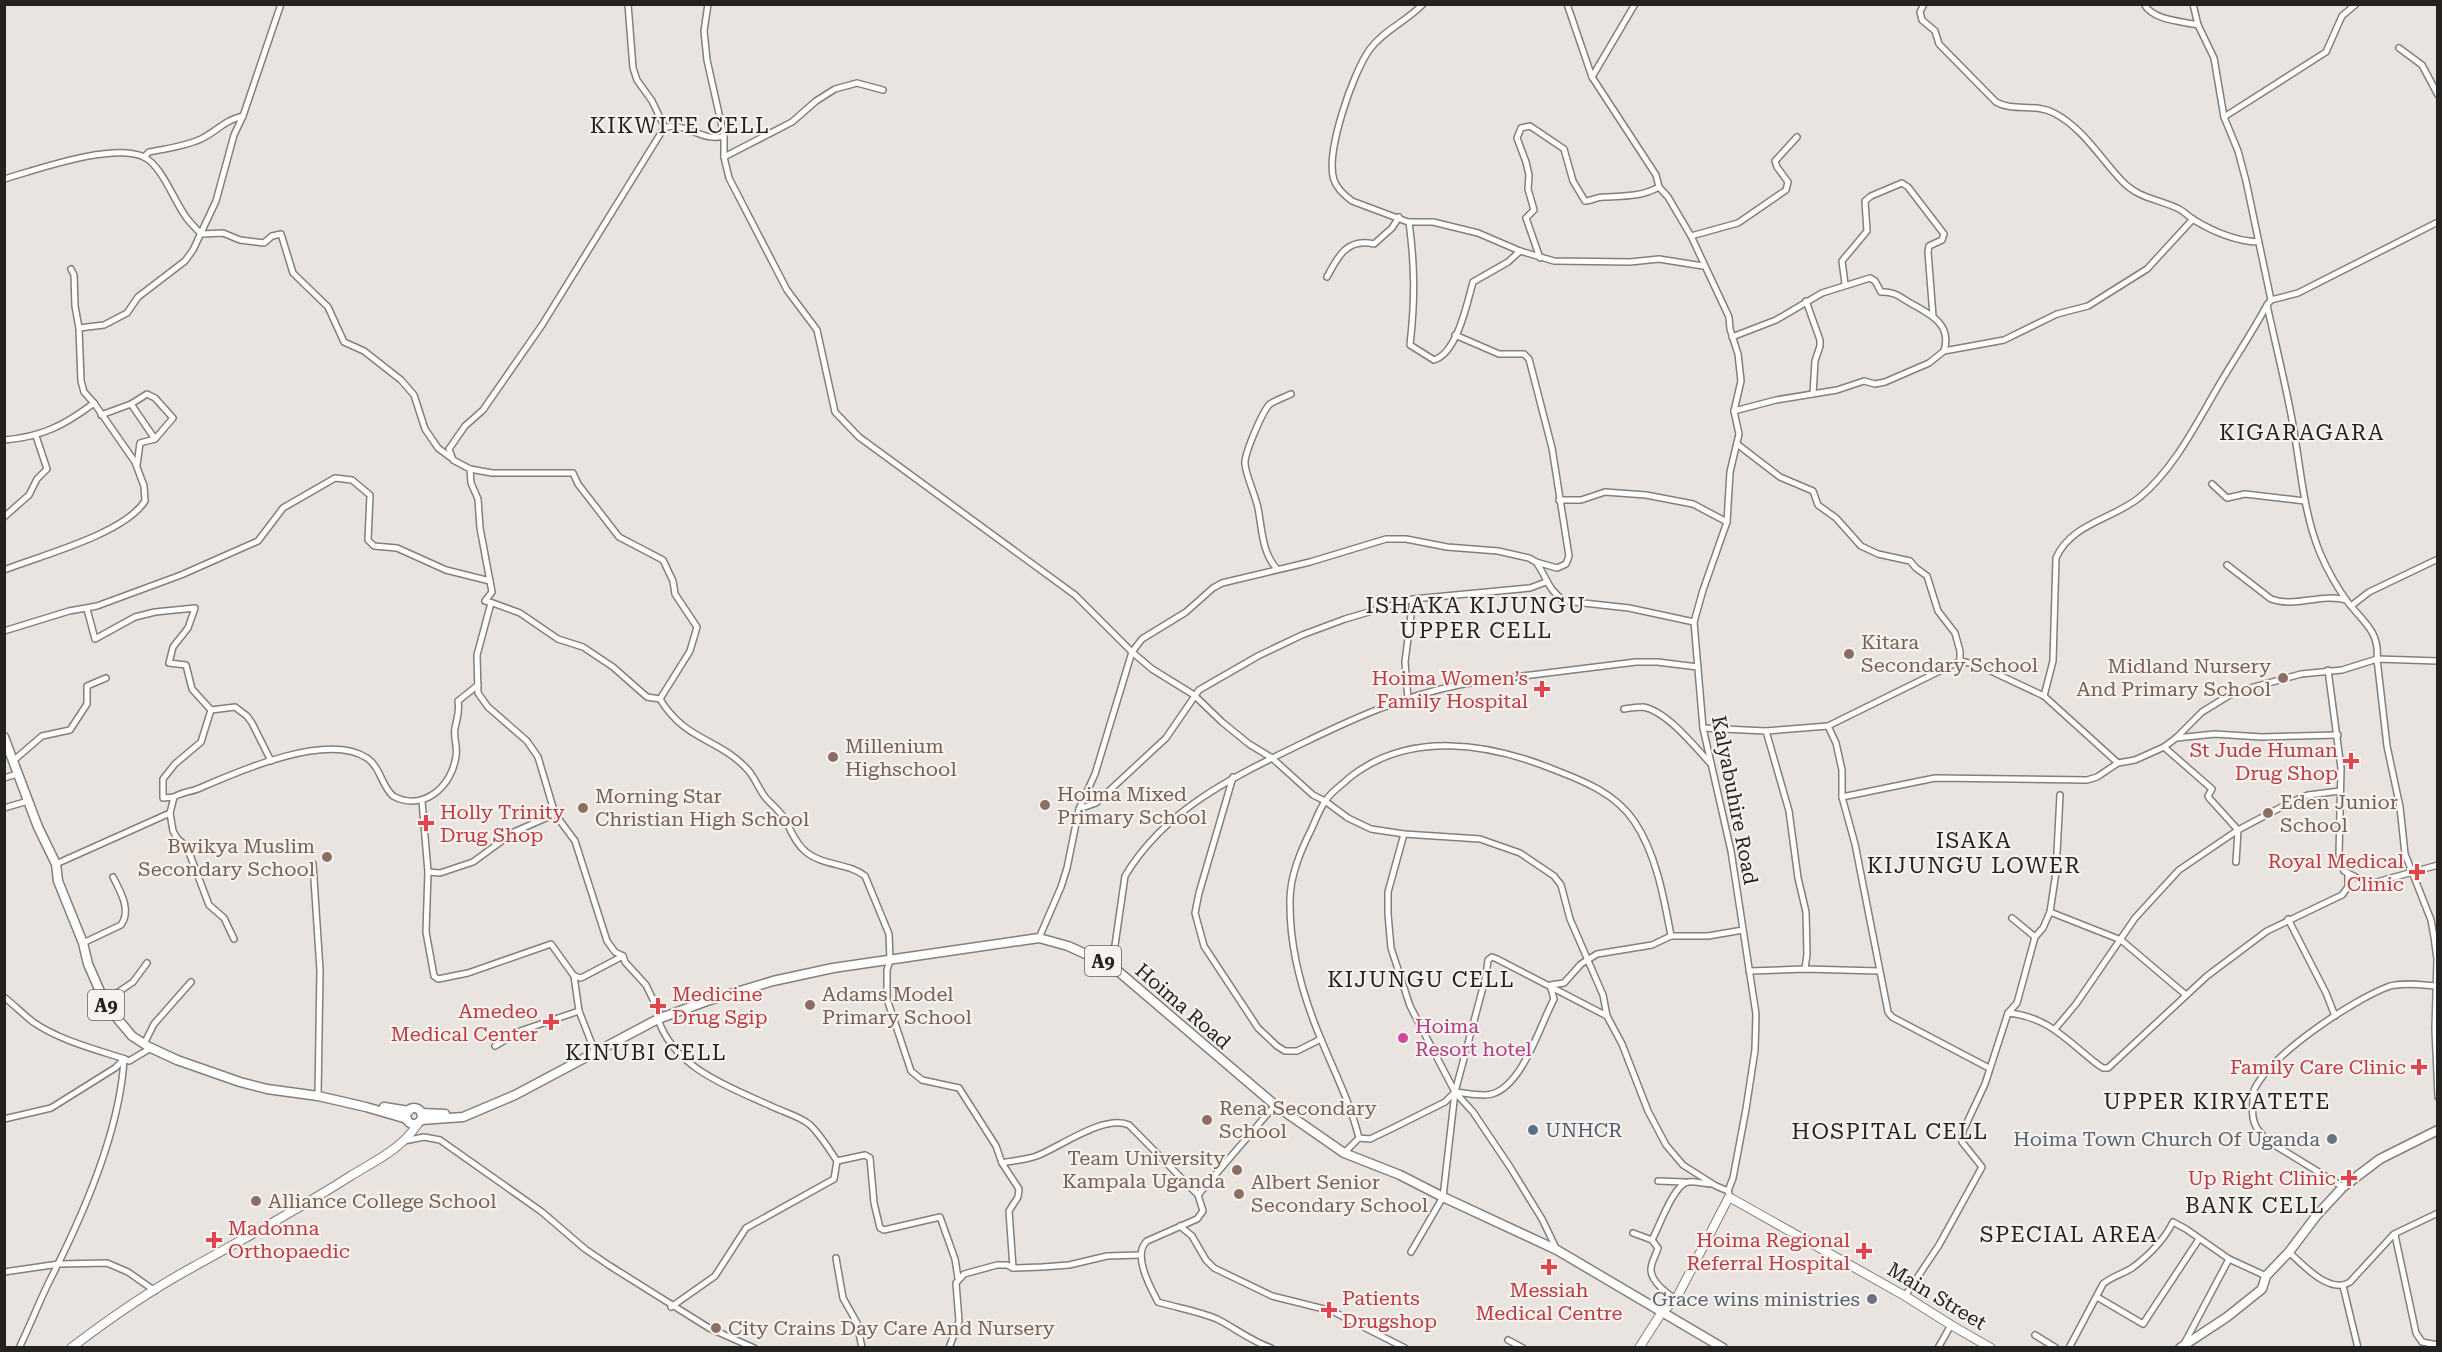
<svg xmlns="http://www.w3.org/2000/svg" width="2442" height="1352" font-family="'Roboto Serif',serif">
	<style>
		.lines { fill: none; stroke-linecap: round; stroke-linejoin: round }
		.street-casing { stroke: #837f7b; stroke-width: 8 }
		.secondary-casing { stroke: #837f7b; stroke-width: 10 }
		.primary-casing { stroke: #837f7b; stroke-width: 11 }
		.street { stroke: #fff; stroke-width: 5 }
		.secondary { stroke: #fff; stroke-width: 8 }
		.primary { stroke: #fff; stroke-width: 8 }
		.education-dot { fill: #8d6e63; stroke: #f6f2ed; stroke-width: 2 }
		.health-dot { fill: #e0444e; stroke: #f6f2ed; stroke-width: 2 }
		.hotel-dot { fill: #d1479c; stroke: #f6f2ed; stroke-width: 2 }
		.service-dot { fill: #5c6f8a; stroke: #f6f2ed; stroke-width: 2 }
		.worship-dot { fill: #6b7280; stroke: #f6f2ed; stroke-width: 2 }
		.labels { text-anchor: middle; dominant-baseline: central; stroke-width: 4.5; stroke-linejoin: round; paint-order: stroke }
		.shield { fill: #f6f2ed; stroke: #63605e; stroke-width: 1.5 }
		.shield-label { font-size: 18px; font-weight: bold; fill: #242220 }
		.education-label { font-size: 20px; fill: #785e54; stroke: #f6f2ed; text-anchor: start }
		.health-label { font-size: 20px; fill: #be3a42; stroke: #f6f2ed; text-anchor: end }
		.street-label { font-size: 20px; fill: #242220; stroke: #f6f2ed }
		.hotel-label { font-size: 20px; fill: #b23c85; stroke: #f6f2ed; text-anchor: start }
		.service-label { font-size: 20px; fill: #4e5e75; stroke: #f6f2ed; text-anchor: start }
		.worship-label { font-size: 20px; fill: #5b616d; stroke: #f6f2ed; text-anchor: end }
		.quarter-label { font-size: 22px; letter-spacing: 1.5px; fill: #242220; stroke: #f6f2ed }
	</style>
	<rect width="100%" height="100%" fill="#e9e4e0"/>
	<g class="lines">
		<defs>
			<g id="street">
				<path d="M628 4 633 68 637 80 652 101 665 128"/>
				<path d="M708 4 704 31 707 60 724 136V157L729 178 787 290 817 330 835 412 859 437 1075 595 1132 652 1152 669 1194 695 1222 722 1249 744 1272 758 1313 795 1325 801 1348 818 1371 829 1404 834 1480 839 1520 853 1554 876 1561 885 1570 919 1603 995 1607 1016 1622 1044 1648 1111 1666 1145 1683 1165 1716 1186 1728 1191"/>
				<path d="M1423 4C1407 21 1384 30 1370 49 1353 72 1325 153 1334 180 1337 189 1344 195 1352 201L1408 222H1433L1478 233 1520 251 1554 261 1630 262 1659 259 1703 266"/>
				<path d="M1567 4 1592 77 1656 175 1659 187 1668 197 1691 236 1729 317 1730 329 1738 354 1741 381 1734 411 1739 434 1730 472 1727 522 1703 590 1694 622 1703 728 1731 851 1756 1014 1755 1050 1746 1109 1733 1178 1728 1191 1729 1193"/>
				<path d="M1924 4 1920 12 1922 20 1935 31 1939 44 1996 102C2013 112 2036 103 2054 113 2083 128 2100 158 2122 181 2139 199 2159 199 2179 209 2185 212 2189 217 2194 220 2214 232 2234 241 2258 242"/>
				<path d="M2144 4C2154 21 2181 21 2198 25"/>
				<path d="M2193 4 2198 25 2214 58 2224 117 2238 151 2246 181 2271 300 2267 305C2276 347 2287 389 2294 431 2301 472 2304 514 2320 553 2327 569 2336 586 2347 601 2362 621 2380 631 2377 659L2387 746 2400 807 2405 854 2431 920 2434 937 2437 959 2435 1029 2438 1097"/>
				<path d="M2399 48 2422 65 2438 95"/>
				<path d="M1592 77 1635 4"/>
				<path d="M2224 117 2326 52 2342 16 2356 4"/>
				<path d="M144 157 149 152C166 149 186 146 201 139 219 130 223 121 243 116"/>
				<path d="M724 157 792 122 816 101 835 89 857 83 883 90"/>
				<path d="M4 179C36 170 113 142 144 157 162 166 174 201 186 217 190 223 196 228 201 234L223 233 240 240 264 243 272 236 281 234 293 273 328 307 344 342 364 351 401 380 414 395 425 429 438 448 450 457"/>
				<path d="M1409 222C1415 267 1415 300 1410 345L1434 360C1457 353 1467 304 1473 282L1508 262 1520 251"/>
				<path d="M1691 236 1738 223 1786 190 1788 182 1777 167 1775 161 1797 137"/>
				<path d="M1540 258 1526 218 1534 210 1528 189 1529 175 1526 162 1517 138 1521 128 1530 126 1564 149 1573 181 1585 201C1591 201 1597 197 1604 197 1624 196 1641 197 1659 187"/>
				<path d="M1327 277C1337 258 1347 237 1374 244L1392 228 1399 217"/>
				<path d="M1845 284 1842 261 1867 231 1865 201 1871 196 1902 183 1908 187 1944 234 1942 240 1929 246 1928 252 1933 316"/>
				<path d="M2271 300 2298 293 2438 222"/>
				<path d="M1806 301 1820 340V346L1815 361 1813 394"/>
				<path d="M79 328 104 325 127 313 138 297 185 261 193 250 216 201 234 135 243 116 281 4"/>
				<path d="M1455 335 1499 354H1524L1529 359 1552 448 1569 556 1566 564 1557 568 1536 562"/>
				<path d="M1732 337 1776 320 1822 293 1870 278 1875 281 1881 292C1895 291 1901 298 1912 304 1932 315 1952 325 1944 351"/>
				<path d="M131 404 147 394 155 398 173 418 155 439"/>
				<path d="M1734 411 1776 400 1837 390 1864 381 1875 384 1885 382 1929 363 1944 351 2004 340 2057 314 2088 306 2147 269 2193 219"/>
				<path d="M101 415 131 404 155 439 140 443 137 465"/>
				<path d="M4 440C42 437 65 425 94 403"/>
				<path d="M1737 444 1780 477 1813 491 1818 505 1836 518 1861 546 1878 554 1910 561 1916 568 1927 576 1938 611 1955 633 1960 651V661"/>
				<path d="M470 469 492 473H573L578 484 619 537 663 560 673 581 675 594 697 627 690 651 660 699"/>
				<path d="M2212 484 2227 498 2245 494 2305 501"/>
				<path d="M1559 500H1581L1605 492 1646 495 1693 504 1727 522"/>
				<path d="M4 517 29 495 37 479 47 469 36 436"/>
				<path d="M2227 565 2271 599C2295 608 2321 593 2346 600"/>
				<path d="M1277 569C1262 553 1262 529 1258 508 1255 494 1246 476 1245 464 1244 454 1263 410 1270 404 1276 400 1285 397 1291 394"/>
				<path d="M4 570C42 555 124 534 145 501L144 486 135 462 94 403 84 392 81 381 79 328 75 306 74 275 71 269"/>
				<path d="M490 602 520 613 558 639 583 647 613 667 647 697 660 699C685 741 719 738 748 770 755 778 759 789 765 797 771 804 779 810 784 818 791 830 795 843 806 852 823 866 849 863 865 876L889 934 890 960 887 970V999L911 1071 922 1080 959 1088 996 1146 1002 1163 1019 1189 1018 1197 1009 1211 1013 1268"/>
				<path d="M2351 606 2369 592 2438 559"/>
				<path d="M87 609 95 639 135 617 155 612 195 608 188 628 173 647 169 663 186 665 192 689 211 710 235 707 247 716 252 723 271 761"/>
				<path d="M4 631 69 611 97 606 181 575 258 541 283 508 335 478 352 480 370 495 368 540 374 546 397 548 446 570 490 581"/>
				<path d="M2328 670 2341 768 2339 855 2344 871 2367 883H2373L2438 865"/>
				<path d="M2044 696 2053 661 2056 558C2071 523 2114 519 2140 497 2176 467 2198 420 2222 380 2237 355 2253 331 2267 305"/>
				<path d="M1408 699 1405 662 1413 599"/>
				<path d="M1624 709C1630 708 1637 707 1643 707 1667 711 1695 747 1711 764"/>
				<path d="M1828 726 1836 743 1842 770V797L1855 844 1888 1012 1892 1017 1989 1068"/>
				<path d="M1703 728 1766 731 1828 726 1960 661 1978 665 2044 696 2118 763"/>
				<path d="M1766 731 1789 811 1798 878 1806 912 1807 954 1805 969"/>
				<path d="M2176 738 2215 734 2262 737 2338 735"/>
				<path d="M2164 747 2212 789 2208 796 2210 799 2238 830 2236 862"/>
				<path d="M13 761 42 736 70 730 87 704V686L106 678"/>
				<path d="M1233 777 1199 893 1195 913 1204 946 1258 1028 1277 1046 1285 1051H1297L1321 1039"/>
				<path d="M4 778 17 774"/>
				<path d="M174 797 163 798V779L175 764 201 742 211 710"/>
				<path d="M1842 797 1935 778 2087 780 2097 777 2118 763 2135 760 2164 747 2176 738 2202 712 2228 696 2243 690 2301 674 2342 670 2377 659 2438 661"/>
				<path d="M422 801 428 872 426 932 434 976 438 979 468 973 551 944 574 976"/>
				<path d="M4 808 28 801"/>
				<path d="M1079 809 1096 803 1166 738 1199 690 1258 656 1302 635 1345 619 1413 599 1530 588 1546 582"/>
				<path d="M1404 834 1388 892V914L1391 948 1410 1006 1455 1092 1473 1112 1510 1167 1542 1219 1557 1250"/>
				<path d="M56 864 170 813"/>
				<path d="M313 864 320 970 318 1096"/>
				<path d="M428 872 440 873 473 862 514 832 555 814"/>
				<path d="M2050 912 2121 940 2186 995"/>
				<path d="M2012 918 2035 937"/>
				<path d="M2288 919 2326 993 2335 1016"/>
				<path d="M1039 938 1061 887 1067 868 1079 809 1095 774 1132 652 1142 639 1186 612 1213 588 1222 583 1310 562 1386 539H1406L1447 547 1498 551 1529 558 1536 562C1547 577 1548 591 1565 601L1629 608 1694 622"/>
				<path d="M234 939 224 918 209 905 187 847 177 838 173 831 170 813 174 797C182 792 191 792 200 788 239 771 327 732 367 758 381 768 381 785 393 796 423 812 452 787 456 756 458 747 453 737 455 728 457 718 460 712 458 701L478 685"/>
				<path d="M83 943 121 925C132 910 120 891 113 877"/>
				<path d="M1112 966 1125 876C1165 809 1233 777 1301 744 1352 719 1403 696 1459 685 1482 680 1507 678 1531 675 1566 671 1601 666 1636 662H1657L1698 667"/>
				<path d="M1749 971 1805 969 1879 971"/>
				<path d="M4 997C14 1005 23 1014 33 1022 59 1040 94 1049 125 1059"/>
				<path d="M106 1005 111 997 133 982 147 963"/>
				<path d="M2008 1013C2049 1017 2066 1040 2097 1064L2103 1068H2108L2207 976 2267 931 2342 895 2348 887V874"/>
				<path d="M662 1018 646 985 625 962 623 956 615 952 607 941 575 841 555 814 538 757 527 741 488 707 478 693 477 655 491 603 485 601 492 592 480 528 478 499 471 483 470 469 453 460 449 449 465 426 483 410 542 325 664 128C683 120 703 143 724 136"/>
				<path d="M658 1019C674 1068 729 1087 771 1106 783 1112 799 1116 809 1124 820 1134 829 1149 837 1161L834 1179 746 1228 715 1276 671 1307"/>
				<path d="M2055 1029 2076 1004 2135 918 2179 870 2238 830 2289 803 2308 795 2340 791"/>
				<path d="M144 1044 154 1024 191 982"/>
				<path d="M495 1046 520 1031 579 1011"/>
				<path d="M595 1052 579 1011 574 976 581 978 623 956"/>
				<path d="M4 1119 51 1108 115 1068 124 1059 129 1061 151 1048"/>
				<path d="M1359 1138C1350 1102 1334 1071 1320 1037 1303 996 1290 950 1290 905 1289 878 1300 852 1312 828 1316 819 1320 808 1326 800 1332 791 1342 785 1349 778 1409 730 1489 743 1555 770 1584 781 1616 794 1634 821 1656 853 1664 898 1671 936"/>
				<path d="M404 1141 424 1137 440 1140 542 1212 585 1249 610 1266 709 1328 754 1348"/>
				<path d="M1344 1153 1359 1138 1370 1139 1391 1129 1445 1102 1455 1092C1466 1093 1482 1097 1492 1094 1523 1085 1540 1025 1554 999L1550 985 1564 983 1581 964 1597 954 1652 945 1671 936H1708L1743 930"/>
				<path d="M837 1161 865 1155 870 1158 874 1203 880 1228 884 1230 940 1217 955 1259 958 1278"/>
				<path d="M1002 1163C1014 1160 1028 1160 1039 1155 1061 1146 1105 1114 1129 1125L1198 1195 1203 1211 1197 1219 1147 1241C1132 1254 1150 1287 1158 1302 1178 1308 1198 1311 1217 1319 1235 1328 1251 1341 1271 1348"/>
				<path d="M1658 1181 1684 1182"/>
				<path d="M2343 1187 2268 1141C2254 1128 2251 1120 2253 1101 2253 1097 2253 1091 2255 1088 2273 1053 2354 999 2390 986 2405 982 2422 985 2436 986"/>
				<path d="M1198 1195 1275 1105"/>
				<path d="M1180 1226 1192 1236 1206 1260 1214 1268 1272 1296 1332 1311 1405 1348"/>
				<path d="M1633 1233 1652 1240 1658 1248C1656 1255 1650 1264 1651 1271 1652 1282 1667 1294 1676 1299"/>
				<path d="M2395 1235 2416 1333 2422 1342 2438 1345"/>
				<path d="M1652 1240C1659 1227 1674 1184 1688 1182 1695 1181 1704 1184 1712 1184"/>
				<path d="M1411 1252 1443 1197 1455 1092 1486 976 1488 960 1492 957 1497 959 1607 1016"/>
				<path d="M2289 1252C2303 1265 2330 1295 2350 1282L2394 1234 2438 1213"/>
				<path d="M836 1258 843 1298 857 1323 862 1348"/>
				<path d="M4 1272 59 1264 107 1263 128 1272 155 1291"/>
				<path d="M2343 1286 2358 1348"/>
				<path d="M1905 1296 1939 1245 1982 1167 1962 1142 1963 1131 1985 1084 2008 1013 2017 1003 2035 937 2043 928 2050 912 2056 872 2060 795"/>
				<path d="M2097 1297 2143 1324 2199 1239"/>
				<path d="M2035 1335 2056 1348"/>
				<path d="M1508 1340 1523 1348"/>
				<path d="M2184 1344 2229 1259"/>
				<path d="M19 1348C31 1324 40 1299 52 1276 84 1213 120 1131 124 1059"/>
				<path d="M949 1348 959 1321 956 1283 964 1274 997 1265H1007L1013 1268 1042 1267 1069 1265 1107 1256 1140 1255"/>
				<path d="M1938 1348 1951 1325"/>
				<path d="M2069 1348 2103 1284C2111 1277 2122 1274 2132 1268 2148 1256 2164 1240 2173 1222L2186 1229 2229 1259 2266 1276"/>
			</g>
			<g id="secondary">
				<path d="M71 1348C110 1318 151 1290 193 1267 247 1237 301 1208 352 1175 377 1160 403 1148 419 1122"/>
				<path d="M1639 1348 1662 1312 1676 1299 1729 1197 1905 1296 1951 1325 1991 1348"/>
			</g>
			<g id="primary">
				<path d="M4 737 38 827 56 864 58 881 83 943 88 964 106 1005 132 1036 149 1047 177 1060 240 1082 267 1089 318 1096 366 1107 407 1119"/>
				<path d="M384 1107 409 1111"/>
				<circle cx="414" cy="1116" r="8"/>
				<path d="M421 1113 445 1114"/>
				<path d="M421 1120 463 1117 515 1095 658 1019 707 1001 773 981 833 968 1039 938 1068 946 1112 966 1275 1105 1344 1153 1400 1175 1443 1197 1557 1250 1723 1348"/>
				<path d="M2180 1348 2227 1317 2262 1289 2266 1276 2289 1252 2317 1215 2343 1187 2380 1159 2438 1130"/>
			</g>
		</defs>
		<use href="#street" class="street-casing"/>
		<use href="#secondary" class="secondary-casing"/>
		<use href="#primary" class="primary-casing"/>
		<use href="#street" class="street"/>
		<use href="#secondary" class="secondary"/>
		<use href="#primary" class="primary"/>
	</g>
	<g class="education-dot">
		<circle cx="1849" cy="654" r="6"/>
		<circle cx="2283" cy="678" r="6"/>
		<circle cx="833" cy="757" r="6"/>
		<circle cx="1045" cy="805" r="6"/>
		<circle cx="583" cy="808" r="6"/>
		<circle cx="2268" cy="813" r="6"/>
		<circle cx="327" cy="857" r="6"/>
		<circle cx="810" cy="1005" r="6"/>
		<circle cx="1207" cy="1120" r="6"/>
		<circle cx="1237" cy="1170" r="6"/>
		<circle cx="1239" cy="1194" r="6"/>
		<circle cx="256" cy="1201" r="6"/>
		<circle cx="716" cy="1328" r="6"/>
	</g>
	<g class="health-dot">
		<path d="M1539 680h6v6h6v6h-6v6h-6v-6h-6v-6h6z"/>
		<path d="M2348 752h6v6h6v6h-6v6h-6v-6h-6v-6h6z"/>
		<path d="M423 814h6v6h6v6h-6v6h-6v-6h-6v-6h6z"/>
		<path d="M2414 863h6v6h6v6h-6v6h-6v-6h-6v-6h6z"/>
		<path d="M655 997h6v6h6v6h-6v6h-6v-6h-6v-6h6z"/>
		<path d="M548 1013h6v6h6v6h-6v6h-6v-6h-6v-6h6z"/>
		<path d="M2416 1058h6v6h6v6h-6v6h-6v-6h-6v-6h6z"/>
		<path d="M2346 1169h6v6h6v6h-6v6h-6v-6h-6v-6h6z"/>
		<path d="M211 1231h6v6h6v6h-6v6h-6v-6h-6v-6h6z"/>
		<path d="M1861 1242h6v6h6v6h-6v6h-6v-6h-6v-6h6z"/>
		<path d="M1546 1258h6v6h6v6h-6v6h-6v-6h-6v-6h6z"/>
		<path d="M1326 1301h6v6h6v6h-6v6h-6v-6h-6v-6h6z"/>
	</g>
	<circle class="hotel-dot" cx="1403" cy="1038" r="6"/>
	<circle class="service-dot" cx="1533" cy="1130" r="6"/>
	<g class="worship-dot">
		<circle cx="2332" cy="1139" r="6"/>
		<circle cx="1872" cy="1299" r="6"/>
	</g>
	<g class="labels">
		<g class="shield">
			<rect x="1085" y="946" width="36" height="30" rx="4.5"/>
			<rect x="88" y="990" width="36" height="30" rx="4.5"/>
		</g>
		<g class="shield-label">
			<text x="1103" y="961">A9</text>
			<text x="106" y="1005">A9</text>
		</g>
		<g class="education-label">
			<text x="1861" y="642">Kitara<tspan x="1861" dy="23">Secondary School</tspan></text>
			<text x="2271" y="666" text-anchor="end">Midland Nursery<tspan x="2271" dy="23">And Primary School</tspan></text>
			<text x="845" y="746">Millenium<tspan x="845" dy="23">Highschool</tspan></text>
			<text x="1057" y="794">Hoima Mixed<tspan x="1057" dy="23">Primary School</tspan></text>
			<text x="595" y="796">Morning Star<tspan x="595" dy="23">Christian High School</tspan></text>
			<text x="2280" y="802">Eden Junior<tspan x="2280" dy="23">School</tspan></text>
			<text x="315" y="846" text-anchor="end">Bwikya Muslim<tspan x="315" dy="23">Secondary School</tspan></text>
			<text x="822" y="994">Adams Model<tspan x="822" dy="23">Primary School</tspan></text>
			<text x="1219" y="1108">Rena Secondary<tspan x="1219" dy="23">School</tspan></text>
			<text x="1225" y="1158" text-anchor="end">Team University<tspan x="1225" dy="23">Kampala Uganda</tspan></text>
			<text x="1251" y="1182">Albert Senior<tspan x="1251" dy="23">Secondary School</tspan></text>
			<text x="268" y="1201">Alliance College School</text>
			<text x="728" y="1328">City Crains Day Care And Nursery</text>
		</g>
		<g class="health-label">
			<text x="1528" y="678">Hoima Women’s<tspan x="1528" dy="23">Family Hospital</tspan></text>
			<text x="2338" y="750">St Jude Human<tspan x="2338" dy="23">Drug Shop</tspan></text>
			<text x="440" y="812" text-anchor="start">Holly Trinity<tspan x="440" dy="23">Drug Shop</tspan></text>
			<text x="2404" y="861">Royal Medical<tspan x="2404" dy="23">Clinic</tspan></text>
			<text x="672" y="994" text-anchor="start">Medicine<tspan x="672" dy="23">Drug Sgip</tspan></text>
			<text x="538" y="1011">Amedeo<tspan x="538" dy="23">Medical Center</tspan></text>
			<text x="2406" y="1067">Family Care Clinic</text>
			<text x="2336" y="1178">Up Right Clinic</text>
			<text x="228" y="1228" text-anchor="start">Madonna<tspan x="228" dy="23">Orthopaedic</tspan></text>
			<text x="1850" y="1240">Hoima Regional<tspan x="1850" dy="23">Referral Hospital</tspan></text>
			<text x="1549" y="1290" text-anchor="middle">Messiah<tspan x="1549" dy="23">Medical Centre</tspan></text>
			<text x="1342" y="1298" text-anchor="start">Patients<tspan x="1342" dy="23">Drugshop</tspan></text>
		</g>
		<g class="street-label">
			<text transform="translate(1735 800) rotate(79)">Kalyabuhire Road</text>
			<text transform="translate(1183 1006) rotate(41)">Hoima Road</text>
			<text transform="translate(1937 1296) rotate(31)">Main Street</text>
		</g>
		<g class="hotel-label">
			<text x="1415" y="1026">Hoima<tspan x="1415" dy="23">Resort hotel</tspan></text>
		</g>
		<g class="service-label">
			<text x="1545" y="1130">UNHCR</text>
		</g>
		<g class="worship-label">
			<text x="2320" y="1139">Hoima Town Church Of Uganda</text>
			<text x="1860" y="1299">Grace wins ministries</text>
		</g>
		<g class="quarter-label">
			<text x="680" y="125">KIKWITE CELL</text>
			<text x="2302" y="432">KIGARAGARA</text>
			<text x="1476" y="605">ISHAKA KIJUNGU<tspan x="1476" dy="25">UPPER CELL</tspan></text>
			<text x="1974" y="840">ISAKA<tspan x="1974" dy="25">KIJUNGU LOWER</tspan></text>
			<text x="1421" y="979">KIJUNGU CELL</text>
			<text x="646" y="1052">KINUBI CELL</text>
			<text x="2217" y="1101">UPPER KIRYATETE</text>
			<text x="1890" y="1131">HOSPITAL CELL</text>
			<text x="2255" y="1205">BANK CELL</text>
			<text x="2069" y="1234">SPECIAL AREA</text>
		</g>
	</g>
	<rect width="2442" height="1352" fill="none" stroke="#242220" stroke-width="12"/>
</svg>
